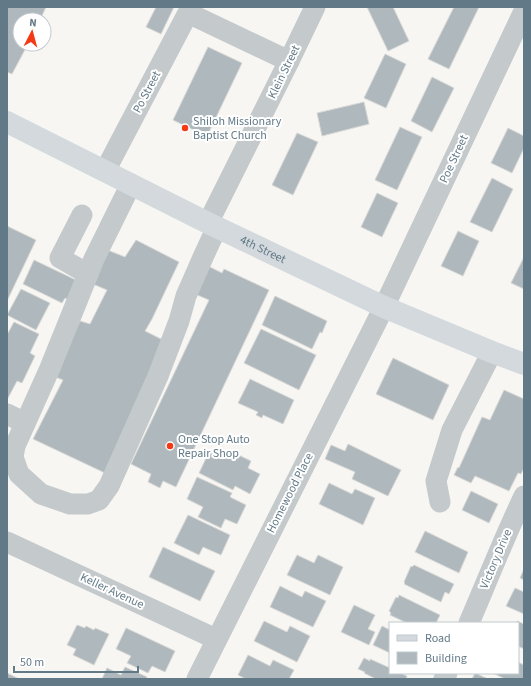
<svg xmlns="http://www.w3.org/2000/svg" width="531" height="686" font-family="'Source Sans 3',sans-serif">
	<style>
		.building { fill: #aeb8bd; stroke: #d8d8d5 }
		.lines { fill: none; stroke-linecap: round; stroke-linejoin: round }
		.minor { stroke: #c4c9cc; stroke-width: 21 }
		.major { stroke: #d3d9dd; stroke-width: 22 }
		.poi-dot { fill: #f43915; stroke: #fff; stroke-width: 1.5 }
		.labels { text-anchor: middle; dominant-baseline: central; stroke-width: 4; stroke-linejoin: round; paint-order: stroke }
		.street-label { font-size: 12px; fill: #627987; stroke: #fff }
		.poi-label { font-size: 12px; fill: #627987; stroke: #fff; text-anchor: start }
	</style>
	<rect width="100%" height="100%" fill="#f7f6f3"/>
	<g class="building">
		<path d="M7 7H46L40 20H20V44H28L12 74 7 72Z"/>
		<path d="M156 7H174L161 34 146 27Z"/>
		<path d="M367 7H393L409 41 388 51Z"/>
		<path d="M454 7H479L449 69 428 59Z"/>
		<path d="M208 47 242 63 208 134 199 130 198 132 173 120Z"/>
		<path d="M385 54 406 64 386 108 364 98Z"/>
		<path d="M432 77 454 88 432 132 411 121Z"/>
		<path d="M364 102 369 124 322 136 317 113Z"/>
		<path d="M400 127 422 137 397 190 375 180Z"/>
		<path d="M508 128 524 136V148L512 173 491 163Z"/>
		<path d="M297 133 318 142 293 195 272 185Z"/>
		<path d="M492 178 513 189 492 232 470 222Z"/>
		<path d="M377 193 398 203 382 237 361 227Z"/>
		<path d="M7 226 36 240 7 301Z"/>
		<path d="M458 231 479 241 463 276 441 266Z"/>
		<path d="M136 240 179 262 152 319 145 331 165 341 105 473 33 439 63 380 53 376 80 321 90 324 107 290 88 282 105 249 125 257Z"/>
		<path d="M524 257V289L511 283Z"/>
		<path d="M34 260 78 281 69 300 65 298 62 303 23 284Z"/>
		<path d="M208 266 222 273 224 269 269 290 176 487 163 481 160 488 148 482 151 474 131 464 209 300 195 294Z"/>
		<path d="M21 289 50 303 36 330 7 315Z"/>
		<path d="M275 296 327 321 322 333 320 332 312 349 262 325Z"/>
		<path d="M14 322 39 334 30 353 35 356 22 383 17 381 8 398H7V333H8Z"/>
		<path d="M261 329 316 355 299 390 244 363Z"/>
		<path d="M393 358 449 385 433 420 376 394Z"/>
		<path d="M250 379 294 400 283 424 263 415 262 418 256 415 258 412 238 403Z"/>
		<path d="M504 390 524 399V468L521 474 518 473 509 491 475 476 471 483 454 475 458 467 459 468 482 417 490 420Z"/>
		<path d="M348 444 401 470 388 496 352 479 355 472 325 459 331 445 345 451Z"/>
		<path d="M210 450 225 457 228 450 251 461 248 468 260 474 250 494 235 486 233 490 199 473Z"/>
		<path d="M197 477 232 493 230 497 246 505 237 524 225 519 221 528 198 517 203 507 187 499Z"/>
		<path d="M329 483 352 494 355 489 375 498 363 525 319 504Z"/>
		<path d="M471 491 498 504 489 523 462 510Z"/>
		<path d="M188 515 230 535 221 555 203 547 199 555 174 543Z"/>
		<path d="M425 531 468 552 459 573 415 552Z"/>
		<path d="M163 547 215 571 200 601 149 577Z"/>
		<path d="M297 555 314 563 318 555 343 567 330 595 287 575Z"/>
		<path d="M414 565 454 584 449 594 445 592 441 602 404 584 405 583 404 582 411 566 412 567Z"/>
		<path d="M524 569V580L520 578Z"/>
		<path d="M280 586 302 597 305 591 326 601 313 627 270 607Z"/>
		<path d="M515 588 524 592V614L506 606Z"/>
		<path d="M399 595 440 615 436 623H407L390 615 391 613 389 611 396 597 398 598Z"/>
		<path d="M354 605 375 615 368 629 375 632 369 645 341 632Z"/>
		<path d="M264 621 287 632 290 626 310 636 297 662 254 641Z"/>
		<path d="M517 621 524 624V649L518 646V623H516Z"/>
		<path d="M77 625 85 628 86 626 94 630 95 628 109 634 94 665 73 655 76 649 67 645Z"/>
		<path d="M382 626 390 630V653L373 645Z"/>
		<path d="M126 628 175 651 165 672 152 666 148 673 127 663 131 656 116 649Z"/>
		<path d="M248 655 270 666 273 660 294 670 289 679H246L238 675Z"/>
		<path d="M364 658 370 661V659L390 668V673H400L407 676 406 679H376L364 673 365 672 358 669Z"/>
		<path d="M518 662 524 665V679H505L493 673H518Z"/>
		<path d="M125 667 147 677 146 679H102L107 668 121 675Z"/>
		<path d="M7 673 19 679H7Z"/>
		<path d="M475 673 488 679H472Z"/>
	</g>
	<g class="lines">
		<g class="minor">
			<path d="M105 171 188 13 289 61"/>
			<path d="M131 184 94 259 50 368 15 446 13 457 19 474 41 494 70 504H88L99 500 109 486 158 376 179 321 186 296 204 255 217 227"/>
			<path d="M82 215 60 258 88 274"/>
			<path d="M208 223 289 61 315 7"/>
			<path d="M7 414 25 423"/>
			<path d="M440 502 436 481 452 430 492 352"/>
			<path d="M7 542 216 639"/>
			<path d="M469 623C487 581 504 538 524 496"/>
			<path d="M197 679 384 307 524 11"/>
			<path d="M444 679 447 673"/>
		</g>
		<path class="major" id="s1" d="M7 122 208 223 384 307 492 352 524 364"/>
	</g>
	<g class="poi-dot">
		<circle cx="185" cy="128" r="4"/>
		<circle cx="170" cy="446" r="4"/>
	</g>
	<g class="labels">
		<g class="street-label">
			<text transform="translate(284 72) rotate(-64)">Klein Street</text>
			<text transform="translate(147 92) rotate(-62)">Po Street</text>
			<text transform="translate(454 159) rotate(-65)">Poe Street</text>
			<text stroke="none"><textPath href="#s1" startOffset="286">4th Street</textPath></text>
			<text transform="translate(290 493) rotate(-63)">Homewood Place</text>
			<text transform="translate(496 559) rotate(-67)">Victory Drive</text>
			<text transform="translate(112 591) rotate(25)">Keller Avenue</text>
		</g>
		<g class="poi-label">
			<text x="193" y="121">Shiloh Missionary<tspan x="193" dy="14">Baptist Church</tspan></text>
			<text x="178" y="439">One Stop Auto<tspan x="178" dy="14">Repair Shop</tspan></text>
		</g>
	</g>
	<rect width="531" height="686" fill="none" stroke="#627987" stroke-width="16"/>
	<rect x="389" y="622" width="130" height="52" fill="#ffffff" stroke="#c0c9cf"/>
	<rect x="397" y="635" width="20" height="6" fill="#d3d9dd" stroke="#c0c9cf"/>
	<text x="425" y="642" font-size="12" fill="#627987">Road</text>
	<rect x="397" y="652" width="20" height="12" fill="#aeb8bd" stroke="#c0c9cf"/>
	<text x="425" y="662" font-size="12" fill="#627987">Building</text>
	<g transform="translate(32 32) rotate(6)"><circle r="19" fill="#ffffff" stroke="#c0c9cf"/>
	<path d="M0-3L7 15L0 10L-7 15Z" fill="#f43915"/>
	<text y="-6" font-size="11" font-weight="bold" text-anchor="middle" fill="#627987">N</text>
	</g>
	<path d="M14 666v6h124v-6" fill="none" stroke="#627987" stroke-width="2"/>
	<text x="20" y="666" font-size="12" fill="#627987" stroke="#ffffff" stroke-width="3" paint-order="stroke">50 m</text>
</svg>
